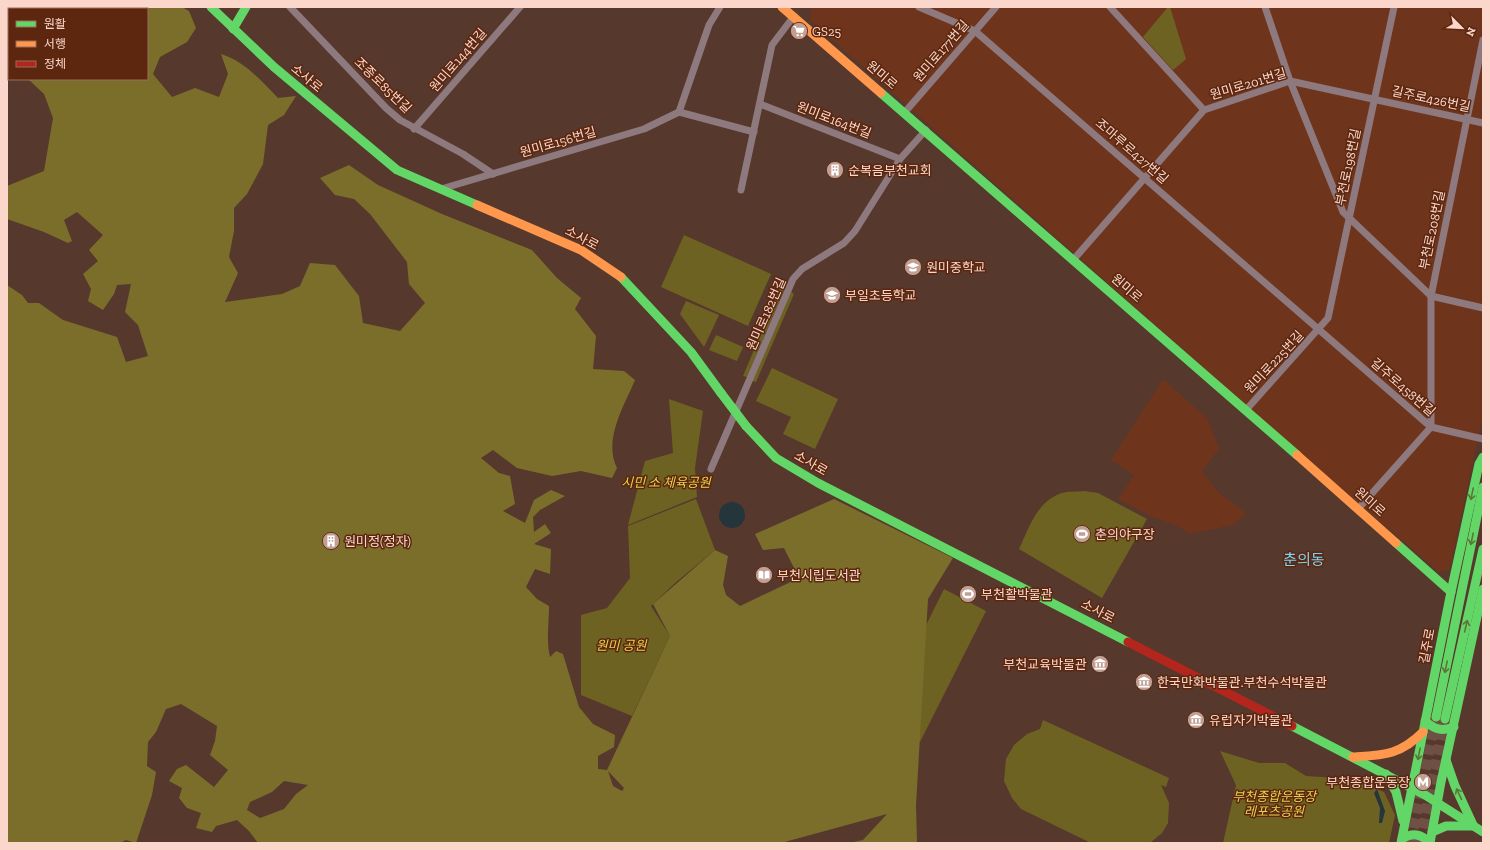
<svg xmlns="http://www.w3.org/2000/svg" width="1490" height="850" font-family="'Zilla Slab','Noto Sans KR',serif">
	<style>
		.built { fill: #6f351c }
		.green { fill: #6e6223 }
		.forest { fill: #7b6e2b; fill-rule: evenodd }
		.water { fill: #24363c }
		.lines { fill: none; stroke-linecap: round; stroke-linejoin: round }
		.secondary-tunnel { stroke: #6f5044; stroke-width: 10; stroke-dasharray: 10 5; stroke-linecap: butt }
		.street { stroke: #8e797e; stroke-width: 7 }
		.fast { stroke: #63d668; stroke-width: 9 }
		.slow { stroke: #ff974d; stroke-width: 9 }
		.jam { stroke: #b3261e; stroke-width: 9 }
		.fast-bridge { stroke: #63d668; stroke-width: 9 }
		.oneway { stroke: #5f7537 }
		.labels { text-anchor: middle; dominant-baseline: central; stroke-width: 3; stroke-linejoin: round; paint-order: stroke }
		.poi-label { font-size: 13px; fill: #fad7ca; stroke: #5c260f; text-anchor: start }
		.street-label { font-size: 13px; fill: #fad7ca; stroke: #5c260f }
		.park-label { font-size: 13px; font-style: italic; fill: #e4d34b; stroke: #5c260f }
		.quarter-label { font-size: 15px; fill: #77d6f6; stroke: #5c260f }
	</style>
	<rect width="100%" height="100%" fill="#56382c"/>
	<g class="built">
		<path d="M811 7H1483V416L1449 570 1439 572 1299 452 810 20Z"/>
		<path d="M1163 379 1208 419 1219 449 1202 471 1218 492 1246 513 1233 525 1189 534 1178 526 1153 517 1118 499 1134 475 1111 460Z"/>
	</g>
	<g class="green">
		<path d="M1168 7H1170L1186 59 1173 70 1143 37Z"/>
		<path d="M684 235 771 274 748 326 661 287Z"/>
		<path d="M783 281 787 283 747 377 743 376Z"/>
		<path d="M791 292 794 294 756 382 752 381Z"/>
		<path d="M686 301 719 315 704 347 680 314Z"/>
		<path d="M716 335 743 347 737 361 709 350Z"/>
		<path d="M772 368 838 399 815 449 783 434 791 417 756 401Z"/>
		<path d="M669 399 703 411 695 468 697 497 628 525 645 461 673 453Z"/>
		<path d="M1084 491 1098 493 1147 519 1102 598 1019 549C1029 528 1037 501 1062 493 1068 491 1077 492 1084 491Z"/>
		<path d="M696 499 715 550 675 583 651 606 670 636 632 716 581 695V615L607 608 630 578 628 526Z"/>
		<path d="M944 589 986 611 920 742 878 722Z"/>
		<path d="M1043 720 1169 778 1166 787 1161 785 1169 803 1168 823 1162 833 1150 843H1091L1021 809 1012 798 1004 781 1006 759 1014 745 1027 734 1040 729Z"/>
		<path d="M1220 751 1259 763H1285L1306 776 1354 779 1384 792 1395 815 1389 843H1223L1236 785Z"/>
	</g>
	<path class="forest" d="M7 7H182L189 11 196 28 187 42 160 57 153 74 172 97 195 88 219 97 228 74 221 54C244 61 262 81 278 98L296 96 284 115 268 125 263 164 247 194 234 208V231L229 257 238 273 225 302 282 294 300 286 310 263 335 265 359 296 363 323 400 331 425 303 409 284 407 262 370 214 354 199 335 195 320 178 349 165 378 185 442 214 532 250 557 278 581 298 575 309 596 336 593 369 624 371 635 380C624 406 603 440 617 468L612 478 581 471 552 476 517 468 493 450 481 458 499 473 510 476 515 504 503 511 525 523 534 500 551 490 565 496 540 510 533 517 534 532 545 524 551 533 534 544 551 549 550 574 535 569 526 587 537 599 549 606C549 623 546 641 550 657L556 651 563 654 579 707 593 724 615 735 614 747 598 756V769L607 770 670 636 653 604 715 550 728 556 723 585 726 595 740 606 799 578 784 548 763 550 755 534 834 499 953 558 928 599 916 805 917 843H849L863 840 887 814 781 843H258L249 831 237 820 216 826 212 832 196 828 201 813 187 808 179 798 182 788 169 781 177 769 186 765 214 787 228 770 210 755 215 741 217 726 181 704 166 709 156 732 148 742 147 766 156 772 152 795 136 843 126 840 120 843H7V285L22 295 28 303H39L63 320 117 337 126 362 148 356 138 325 125 312 131 284 117 285 114 294 103 310 88 301 91 289 83 274 98 261 89 250 103 235 77 212 64 220 72 241 68 243 44 232 7 219V186L44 171 53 118 44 94 28 79H147V9H9V46H7ZM608 771 624 788 622 791 613 786ZM284 781 308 785 296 794 284 809 260 818 247 810 250 802 272 792Z"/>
	<g class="water">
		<circle cx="732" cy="515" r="13"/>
		<path d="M1377 789 1385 811 1382 823H1379L1380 808 1374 793Z"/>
	</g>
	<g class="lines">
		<g class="secondary-tunnel">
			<path d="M1411 843 1436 717"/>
			<path d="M1420 843 1444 721"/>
		</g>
		<g class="street">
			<path d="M290 7 386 108 400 120 463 154 493 174"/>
			<path d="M919 7 975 31 1431 427 1483 439"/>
			<path d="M1110 7 1204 110"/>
			<path d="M1265 7 1290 81 1343 212 1431 296 1483 308"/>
			<path d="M760 104 900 159"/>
			<path d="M679 112 754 132"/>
			<path d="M905 112 996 7"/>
			<path d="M414 129 520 7"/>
			<path d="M441 189 644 129 679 112 709 25 720 7"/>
			<path d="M741 190 772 45 794 16"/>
			<path d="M1074 259 1204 110 1290 81 1483 123"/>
			<path d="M1246 410 1328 318 1394 7"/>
			<path d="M711 469 793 279 802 269 844 243 855 231 900 159 926 130"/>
			<path d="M1358 509 1431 427V296L1483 40"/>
		</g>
		<g class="fast">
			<path d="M211 7 274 67 397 170 477 205"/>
			<path d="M233 29 246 7"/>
			<path d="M881 93 1297 455"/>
			<path d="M621 277 691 352 721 393"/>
			<path d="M746 426 776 458 818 483 1128 642"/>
			<path d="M1396 543 1451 592"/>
			<path d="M1436 717 1483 487"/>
			<path d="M1445 719 1483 549"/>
			<path d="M1425 721C1434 729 1442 732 1454 727"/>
			<path d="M1292 726 1425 795 1483 832"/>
			<path d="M1446 760 1455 786 1473 825"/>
			<path d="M1386 774 1396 792 1403 821"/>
			<path d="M1432 832 1446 826H1473"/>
			<path d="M1402 839C1413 832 1421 834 1430 843"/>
			<path d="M1401 843 1451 592 1479 464 1483 457"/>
			<path d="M1430 843 1441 782 1483 589"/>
		</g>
		<g class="slow">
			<path d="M782 7 881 93"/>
			<path d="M477 205 581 250 621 277"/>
			<path d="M1297 455 1396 543"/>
			<path d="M1353 757C1384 755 1400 755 1423 732"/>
		</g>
		<path class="jam" d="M1128 642 1292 726"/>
		<path class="fast-bridge" d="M721 393 746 426"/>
	</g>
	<defs><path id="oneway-shaft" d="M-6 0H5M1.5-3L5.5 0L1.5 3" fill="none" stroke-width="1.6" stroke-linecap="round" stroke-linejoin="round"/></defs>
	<g class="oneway">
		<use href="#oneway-shaft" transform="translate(1472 494) rotate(102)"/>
		<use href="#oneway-shaft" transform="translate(1472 539) rotate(102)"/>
		<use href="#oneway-shaft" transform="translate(1466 626) rotate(-77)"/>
		<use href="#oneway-shaft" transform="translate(1446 667) rotate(102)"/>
		<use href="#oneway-shaft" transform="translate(1419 754) rotate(101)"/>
		<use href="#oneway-shaft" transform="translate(1459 794) rotate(-115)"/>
	</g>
	<defs>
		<symbol id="supermarket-disc" viewBox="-11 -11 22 22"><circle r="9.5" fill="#c19f93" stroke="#5c260f"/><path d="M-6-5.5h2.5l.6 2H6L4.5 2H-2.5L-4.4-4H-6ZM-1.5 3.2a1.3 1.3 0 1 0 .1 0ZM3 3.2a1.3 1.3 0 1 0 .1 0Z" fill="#fff"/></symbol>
		<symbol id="building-disc" viewBox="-11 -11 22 22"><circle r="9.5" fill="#c19f93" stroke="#5c260f"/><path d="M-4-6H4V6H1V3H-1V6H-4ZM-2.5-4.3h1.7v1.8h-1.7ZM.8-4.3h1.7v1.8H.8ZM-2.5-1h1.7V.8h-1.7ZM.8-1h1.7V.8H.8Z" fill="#fff"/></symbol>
		<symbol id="school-disc" viewBox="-11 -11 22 22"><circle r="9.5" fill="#c19f93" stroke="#5c260f"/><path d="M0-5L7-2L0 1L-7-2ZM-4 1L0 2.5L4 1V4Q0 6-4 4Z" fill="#fff"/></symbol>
		<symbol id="stadium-disc" viewBox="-11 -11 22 22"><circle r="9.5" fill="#c19f93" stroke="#5c260f"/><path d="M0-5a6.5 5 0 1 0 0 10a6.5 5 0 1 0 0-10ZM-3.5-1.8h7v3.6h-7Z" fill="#fff"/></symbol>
		<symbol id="library-disc" viewBox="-11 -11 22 22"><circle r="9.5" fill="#c19f93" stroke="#5c260f"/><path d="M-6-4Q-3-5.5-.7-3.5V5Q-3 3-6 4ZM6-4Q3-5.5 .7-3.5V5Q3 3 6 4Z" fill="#fff"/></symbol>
		<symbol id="museum-disc" viewBox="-11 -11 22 22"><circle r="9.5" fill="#c19f93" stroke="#5c260f"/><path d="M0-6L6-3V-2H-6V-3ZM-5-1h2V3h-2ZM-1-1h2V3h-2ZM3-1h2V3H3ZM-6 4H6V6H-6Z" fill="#fff"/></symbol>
		<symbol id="metro-disc" viewBox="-11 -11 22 22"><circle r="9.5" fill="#c19f93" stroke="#5c260f"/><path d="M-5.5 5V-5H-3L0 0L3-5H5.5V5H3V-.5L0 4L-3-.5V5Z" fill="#fff"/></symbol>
	</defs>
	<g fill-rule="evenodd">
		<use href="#supermarket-disc" x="789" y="21" width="20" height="20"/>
		<use href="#building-disc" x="825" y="160" width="20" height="20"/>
		<use href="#school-disc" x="903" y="257" width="20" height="20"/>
		<use href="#school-disc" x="822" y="285" width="20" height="20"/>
		<use href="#stadium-disc" x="1072" y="524" width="20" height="20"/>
		<use href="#building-disc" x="321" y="531" width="20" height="20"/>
		<use href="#library-disc" x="754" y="565" width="20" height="20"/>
		<use href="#stadium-disc" x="958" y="584" width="20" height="20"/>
		<use href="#museum-disc" x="1090" y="654" width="20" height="20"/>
		<use href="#museum-disc" x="1134" y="672" width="20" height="20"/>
		<use href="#museum-disc" x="1186" y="710" width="20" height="20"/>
		<use href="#metro-disc" x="1413" y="772" width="20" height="20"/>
	</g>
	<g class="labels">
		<g class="poi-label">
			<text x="812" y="31">GS25</text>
			<text x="848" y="170">순복음부천교회</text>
			<text x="926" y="267">원미중학교</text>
			<text x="845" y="295">부일초등학교</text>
			<text x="1095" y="534">춘의야구장</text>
			<text x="344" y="541">원미정(정자)</text>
			<text x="777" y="575">부천시립도서관</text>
			<text x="981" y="594">부천활박물관</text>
			<text x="1087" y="664" text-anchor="end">부천교육박물관</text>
			<text x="1157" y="682">한국만화박물관.부천수석박물관</text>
			<text x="1209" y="720">유럽자기박물관</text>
			<text x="1410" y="782" text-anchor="end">부천종합운동장</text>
		</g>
		<g class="street-label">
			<text transform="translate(941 51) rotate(-49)">원미로177번길</text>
			<text transform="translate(458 60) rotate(-49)">원미로144번길</text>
			<text transform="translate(882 75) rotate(41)">원미로</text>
			<text transform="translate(307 78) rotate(40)">소사로</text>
			<text transform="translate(1248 84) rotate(-17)">원미로201번길</text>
			<text transform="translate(383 85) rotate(44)">조종로85번길</text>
			<text transform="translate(1431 99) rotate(12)">길주로426번길</text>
			<text transform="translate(834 120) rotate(21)">원미로164번길</text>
			<text transform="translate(558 142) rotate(-16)">원미로156번길</text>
			<text transform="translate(1132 151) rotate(41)">조마루로427번길</text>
			<text transform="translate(1348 167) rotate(-78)">부천로198번길</text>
			<text transform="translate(1432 230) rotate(-78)">부천로208번길</text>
			<text transform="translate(582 238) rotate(28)">소사로</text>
			<text transform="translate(1127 288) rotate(41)">원미로</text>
			<text transform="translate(766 314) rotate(-66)">원미로182번길</text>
			<text transform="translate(1274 362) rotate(-47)">원미로225번길</text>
			<text transform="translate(1403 387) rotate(41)">길주로458번길</text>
			<text transform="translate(811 463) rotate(30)">소사로</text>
			<text transform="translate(1370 502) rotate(42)">원미로</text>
			<text transform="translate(1098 611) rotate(27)">소사로</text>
			<text transform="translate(1427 646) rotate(-79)">길주로</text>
		</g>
		<g class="park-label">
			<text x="666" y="482">시민 소 체육공원</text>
			<text x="621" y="645">원미 공원</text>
			<text x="1274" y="796">부천종합운동장<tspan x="1274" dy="15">레포츠공원</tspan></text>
		</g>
		<g class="quarter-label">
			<text x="1304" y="560">춘의동</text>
		</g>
	</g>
	<rect width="1490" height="850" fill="none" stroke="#fad7ca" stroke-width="16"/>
	<rect x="8" y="8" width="140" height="72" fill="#5c260f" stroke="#9b6d5a"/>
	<rect x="16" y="21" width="20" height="6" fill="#63d668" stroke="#9b6d5a"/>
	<text x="44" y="28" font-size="12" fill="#fad7ca">원활</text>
	<rect x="16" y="41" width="20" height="6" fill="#ff974d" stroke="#9b6d5a"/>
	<text x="44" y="48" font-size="12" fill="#fad7ca">서행</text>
	<rect x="16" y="61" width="20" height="6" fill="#b3261e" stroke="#9b6d5a"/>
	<text x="44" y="68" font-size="12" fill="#fad7ca">정체</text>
	<g transform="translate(1462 28) rotate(114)" stroke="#5c260f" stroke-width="3" paint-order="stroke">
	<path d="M0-3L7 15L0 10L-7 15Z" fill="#fad7ca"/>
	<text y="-6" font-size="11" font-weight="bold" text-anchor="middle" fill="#fad7ca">N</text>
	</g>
</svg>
